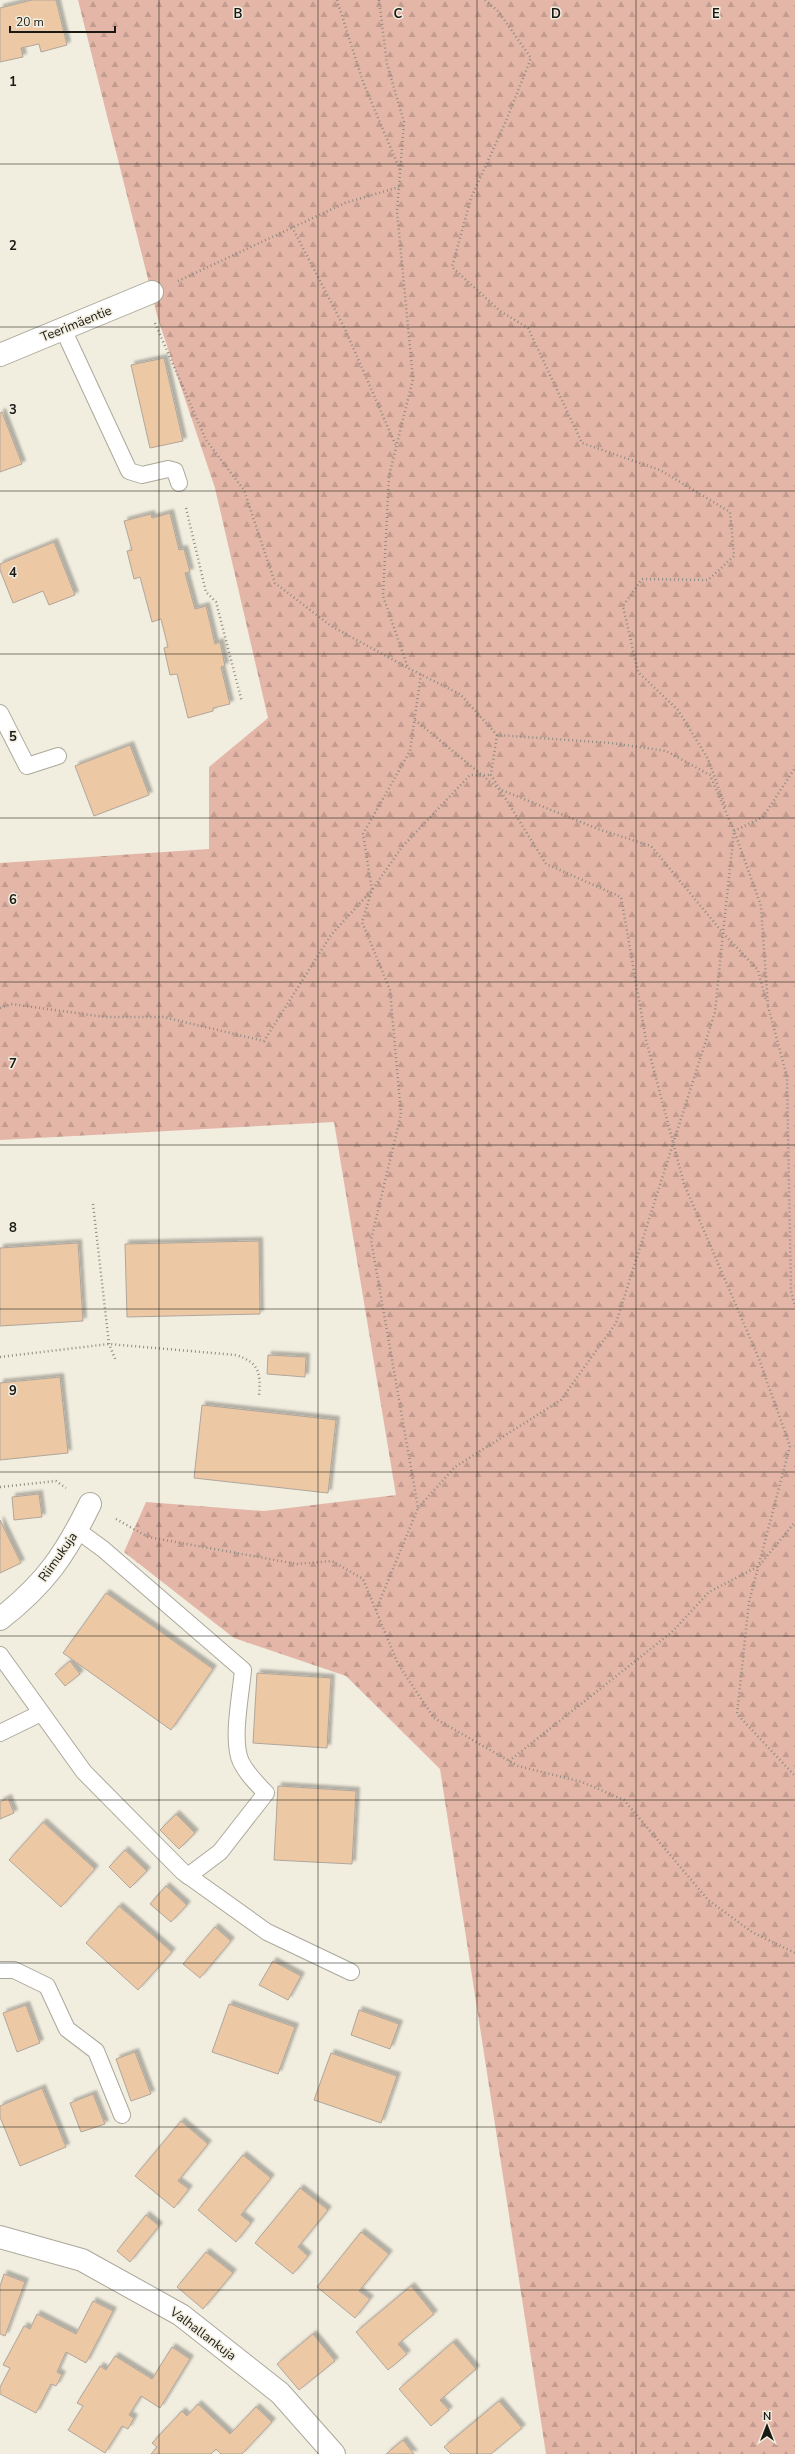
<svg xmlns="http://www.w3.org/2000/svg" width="795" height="2454" font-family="'Nunito Sans',sans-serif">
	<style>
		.forest { fill: url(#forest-firs) }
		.building { fill: #ecc8a4; stroke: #b1a69b; filter: url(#shadow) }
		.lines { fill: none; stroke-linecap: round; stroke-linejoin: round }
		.service-casing { stroke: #aca89b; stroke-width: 18 }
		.minor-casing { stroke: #aca89b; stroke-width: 24 }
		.path { stroke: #8e8c82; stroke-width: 2.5; stroke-dasharray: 1 3; stroke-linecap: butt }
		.service { stroke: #fff; stroke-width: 16 }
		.minor { stroke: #fff; stroke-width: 22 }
		.grid { fill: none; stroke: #1a1914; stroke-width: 1; stroke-opacity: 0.55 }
		.labels { text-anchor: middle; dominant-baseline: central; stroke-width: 3; stroke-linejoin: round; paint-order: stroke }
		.street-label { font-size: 13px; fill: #1a1914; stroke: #f1eddf }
		.grid-label { font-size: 13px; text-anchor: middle; font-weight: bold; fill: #1a1914; stroke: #f1eddf; stroke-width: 3; stroke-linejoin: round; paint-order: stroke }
	</style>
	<defs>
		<pattern id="forest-firs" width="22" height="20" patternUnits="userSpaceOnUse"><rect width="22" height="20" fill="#e4b6a8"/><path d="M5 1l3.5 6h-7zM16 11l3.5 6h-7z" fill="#c39c90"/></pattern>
		<filter id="shadow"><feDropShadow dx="3.5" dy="-3.5" stdDeviation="1" flood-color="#0004"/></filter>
	</defs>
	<rect width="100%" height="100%" fill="#f1eddf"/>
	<path class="forest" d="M78 0H795V2454H546L440 1769 346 1676 234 1638 124 1552 146 1502 264 1511 396 1495 334 1122 0 1140V863L209 849V767L268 718 215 488 158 319Z"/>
	<g class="building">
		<path d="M32 0H56L67 45 41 52 39 44 21 48 23 57 0 62V8Z"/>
		<path d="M164 358 183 441 150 448 131 365Z"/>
		<path d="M2 412 22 464 0 472V413Z"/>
		<path d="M170 513 179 550 184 549 190 572 185 573 195 609 206 606 215 644 220 642 225 666 221 667 230 704 213 708V711L188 718 177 674 170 675 164 648 168 647 161 619 152 622 140 577 134 579 127 551 132 550 124 521 151 514 152 518Z"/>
		<path d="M54 542 75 595 49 605 43 591 13 603 0 570V564Z"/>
		<path d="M130 745 149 795 94 816 75 766Z"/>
		<path d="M259 1241 260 1314 127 1317 125 1244Z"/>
		<path d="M78 1243 83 1321 0 1326V1248Z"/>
		<path d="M268 1355 306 1357 305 1377 267 1374Z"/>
		<path d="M60 1377 68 1453 0 1460V1383Z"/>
		<path d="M202 1405 336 1420 328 1493 194 1478Z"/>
		<path d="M39 1494 42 1517 14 1520 12 1497Z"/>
		<path d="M0 1520 21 1563 0 1573Z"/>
		<path d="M106 1593 213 1669 171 1730 63 1653Z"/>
		<path d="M70 1661 80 1674 65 1686 55 1674Z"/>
		<path d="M257 1673 331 1678 327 1748 253 1743Z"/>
		<path d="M278 1786 356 1791 352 1864 274 1860Z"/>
		<path d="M8 1798 14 1813 0 1819V1802Z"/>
		<path d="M176 1814 195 1833 179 1849 160 1830Z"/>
		<path d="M43 1822 95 1869 61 1907 9 1860Z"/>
		<path d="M125 1850 147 1871 130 1888 109 1867Z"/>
		<path d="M166 1886 187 1905 171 1922 150 1904Z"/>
		<path d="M119 1906 172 1952 138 1990 86 1943Z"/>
		<path d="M215 1927 231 1941 200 1978 183 1964Z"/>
		<path d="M273 1961 301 1976 288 2000 259 1985Z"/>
		<path d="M229 2004 295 2027 278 2074 212 2052Z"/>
		<path d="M26 2005 40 2043 17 2052 3 2013Z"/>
		<path d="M359 2010 399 2024 390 2049 351 2035Z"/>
		<path d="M135 2052 151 2094 131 2101 116 2059Z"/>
		<path d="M331 2053 397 2076 381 2123 314 2100Z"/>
		<path d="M42 2088 66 2147 20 2166 0 2117V2106Z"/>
		<path d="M93 2094 105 2124 81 2132 70 2103Z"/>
		<path d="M181 2121 208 2144 178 2181 189 2189 174 2208 135 2176Z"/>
		<path d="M243 2155 271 2178 241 2215 251 2223 236 2242 198 2210Z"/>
		<path d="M300 2188 328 2210 298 2247 308 2256 293 2274 255 2243Z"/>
		<path d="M146 2215 159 2226 130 2262 117 2251Z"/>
		<path d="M361 2232 389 2254 359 2291 370 2299 355 2318 317 2287Z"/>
		<path d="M206 2252 233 2273 203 2309 177 2287Z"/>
		<path d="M4 2274 25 2282 5 2336 0 2334V2286Z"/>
		<path d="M411 2286 434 2314 398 2344 407 2354 388 2370 356 2332Z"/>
		<path d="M93 2301 113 2311 86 2363 66 2352 57 2372 62 2375 56 2386 51 2384 36 2413 0 2394V2387L10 2368 3 2365 24 2326 30 2329 37 2314 76 2334Z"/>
		<path d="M313 2334 335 2361 299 2390 277 2364Z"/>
		<path d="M453 2342 476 2369 440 2400 449 2410 431 2426 399 2389Z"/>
		<path d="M172 2347 190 2359 160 2408 141 2396 129 2415 134 2418 128 2429 122 2426 105 2453 68 2430 83 2406 77 2403 100 2366 106 2370 115 2356 152 2379Z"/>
		<path d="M499 2401 522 2428 491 2454H451L444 2447Z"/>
		<path d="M198 2404 230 2434 256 2407 272 2422 242 2454H221L216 2449 211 2454H151L157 2447 152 2443 182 2411 187 2416Z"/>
		<path d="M403 2440 414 2454H386Z"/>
	</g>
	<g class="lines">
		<defs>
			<g id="service">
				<path d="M63 329 129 471 142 475 168 469 175 471 179 483"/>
				<path d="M0 713 27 766 58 756"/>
				<path d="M77 1530 103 1549 243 1670C241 1694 231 1741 241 1762 247 1774 257 1784 266 1793L220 1852 188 1876"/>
				<path d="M0 1655 84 1772 183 1872 267 1932 351 1972"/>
				<path d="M0 1733 41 1713"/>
				<path d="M0 1970H14L47 1986 67 2029 96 2051 122 2115"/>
			</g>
			<g id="minor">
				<path d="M0 355 152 292"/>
				<path d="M0 1619C45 1584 65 1555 90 1504"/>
				<path d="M0 2237 82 2260 181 2315 280 2393 334 2454"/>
			</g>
		</defs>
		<use href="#service" class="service-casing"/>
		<use href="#minor" class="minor-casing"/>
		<g class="path">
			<path d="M337 0 363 82 400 170"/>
			<path d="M379 0 387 64 404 122 397 211 413 379 389 476 383 596 408 668 460 694 497 735 611 743 666 751 710 775 734 831 723 933 715 1012 616 1323 561 1400 455 1467 418 1508"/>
			<path d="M485 0 498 11 531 58 506 121 471 198 452 267 500 311 528 328 582 443 660 470 730 512 734 556 708 580 642 579 623 606 638 672 678 710 708 759 726 808"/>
			<path d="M292 227 345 329 396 446"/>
			<path d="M178 281 345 203 399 187"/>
			<path d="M155 323 206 440 244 490 275 583 331 626 408 668"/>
			<path d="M186 508 206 592 216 602 242 702"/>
			<path d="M415 720 499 789 598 829 651 846 723 933 758 970 766 1001"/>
			<path d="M497 735 491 775 546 864 621 897 646 1040 684 1184 759 1359 790 1446 749 1602 737 1714 795 1776"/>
			<path d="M734 831 763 817 795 768"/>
			<path d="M735 833 761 906 768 1006"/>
			<path d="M768 1006 787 1077 791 1291 795 1306"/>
			<path d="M0 1008 11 1004 105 1017H163L264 1041 331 935 372 890 402 847 470 775H491"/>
			<path d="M93 1204 109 1344 116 1361"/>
			<path d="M0 1357 109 1344 236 1355C259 1363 261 1372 259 1396"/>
			<path d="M0 1487 56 1481 66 1488"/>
			<path d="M116 1519 148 1537 297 1564 332 1561 363 1579 398 1664 434 1718 518 1766 582 1782 624 1800 708 1900 752 1932 795 1953"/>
			<path d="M376 1610 418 1508 371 1240 401 1114 390 990 362 922 372 890 363 834 410 751 421 674"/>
			<path d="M509 1761 672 1632 709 1592 759 1566 795 1522"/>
		</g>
		<use href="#service" class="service"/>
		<use href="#minor" class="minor"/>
	</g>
	<path class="grid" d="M159 0V2454M318 0V2454M477 0V2454M636 0V2454M0 164H795M0 327H795M0 491H795M0 654H795M0 818H795M0 982H795M0 1145H795M0 1309H795M0 1472H795M0 1636H795M0 1800H795M0 1963H795M0 2127H795M0 2290H795"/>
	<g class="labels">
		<g class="street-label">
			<text transform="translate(76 324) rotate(-22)">Teerimäentie</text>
			<text transform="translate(58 1557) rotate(-55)">Riimukuja</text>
			<text transform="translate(203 2334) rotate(37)">Valhallankuja</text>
		</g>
	</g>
	<g class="grid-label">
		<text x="238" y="18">B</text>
		<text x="398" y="18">C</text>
		<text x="556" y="18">D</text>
		<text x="716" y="18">E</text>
		<text x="13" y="86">1</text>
		<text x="13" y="250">2</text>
		<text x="13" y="414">3</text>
		<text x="13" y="577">4</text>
		<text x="13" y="741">5</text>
		<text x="13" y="904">6</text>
		<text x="13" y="1068">7</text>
		<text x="13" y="1232">8</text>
		<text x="13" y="1395">9</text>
	</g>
	<g transform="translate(767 2426)" stroke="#f1eddf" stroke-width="3" paint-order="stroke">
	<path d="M0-3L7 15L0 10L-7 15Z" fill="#1a1914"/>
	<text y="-6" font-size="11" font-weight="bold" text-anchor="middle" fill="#1a1914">N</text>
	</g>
	<path d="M10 26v6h105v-6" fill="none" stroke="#1a1914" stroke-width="2"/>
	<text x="16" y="26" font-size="12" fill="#1a1914" stroke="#f1eddf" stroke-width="3" paint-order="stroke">20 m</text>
</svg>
